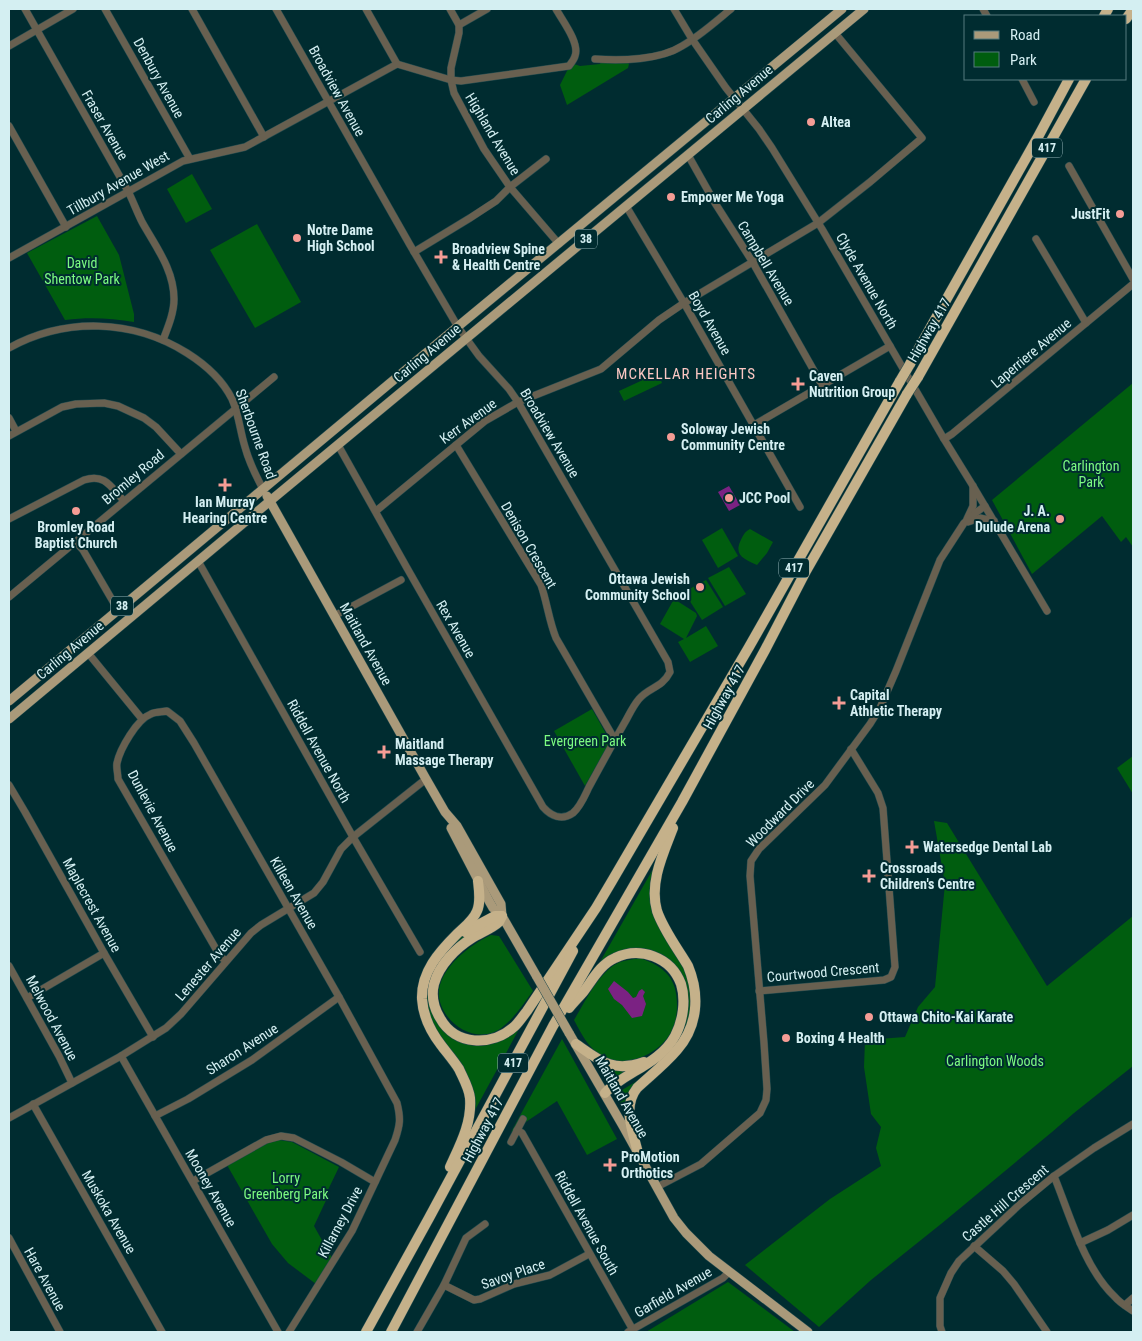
<svg xmlns="http://www.w3.org/2000/svg" width="1142" height="1341" font-family="'Roboto Condensed',sans-serif">
	<style>
		.green { fill: #005d0f }
		.water { fill: #7b2283 }
		.lines { fill: none; stroke-linecap: round; stroke-linejoin: round }
		.minor-casing { stroke: #224b4f; stroke-width: 8 }
		.major-casing { stroke: #224b4f; stroke-width: 10 }
		.highway-casing { stroke: #224b4f; stroke-width: 11 }
		.minor { stroke: #686050; stroke-width: 7 }
		.major { stroke: #aa9a7a; stroke-width: 9 }
		.highway { stroke: #c5b18a; stroke-width: 10 }
		.major-bridge-casing { stroke: #224b4f; stroke-width: 10; stroke-linecap: butt }
		.highway-bridge-casing { stroke: #224b4f; stroke-width: 11; stroke-linecap: butt }
		.major-bridge { stroke: #aa9a7a; stroke-width: 9 }
		.highway-bridge { stroke: #c5b18a; stroke-width: 10 }
		.poi-dot { fill: #f59c95; stroke: #002c30; stroke-width: 2 }
		.labels { text-anchor: middle; dominant-baseline: central; stroke-width: 4; stroke-linejoin: round; paint-order: stroke }
		.shield { fill: #002c30; stroke: #94b4b8; stroke-width: 1 }
		.shield-label { font-size: 12px; font-weight: bold; fill: #d4eff2 }
		.street-label { font-size: 14px; fill: #d4eff2; stroke: #002c30 }
		.poi-label { font-size: 14px; font-weight: bold; fill: #d4eff2; stroke: #002c30; text-anchor: start }
		.park-label { font-size: 14px; fill: #7cfb81; stroke: #002c30 }
		.neighbourhood-label { font-size: 15px; letter-spacing: 1px; fill: #fbc7c3; stroke: #002c30 }
	</style>
	<rect width="100%" height="100%" fill="#002c30"/>
	<g class="green">
		<path d="M603 59 625 60 629 64 628 68 567 105 560 85 571 63 580 66 600 64Z"/>
		<path d="M192 174 212 209 186 223 167 189Z"/>
		<path d="M97 216 119 255 134 314V322C111 318 88 317 65 320L27 253Z"/>
		<path d="M257 224 301 302 255 328 210 250Z"/>
		<path d="M658 373 662 383 624 401 619 391Z"/>
		<path d="M1133 383V547L1126 537 1121 542 1102 516 1032 574 992 500Z"/>
		<path d="M722 528 738 556 718 568 702 540Z"/>
		<path d="M750 529 773 542 767 553 757 565C746 560 734 556 740 542 743 536 744 532 750 529Z"/>
		<path d="M729 567 746 594 725 606 708 578Z"/>
		<path d="M706 580 723 607 702 620 684 592Z"/>
		<path d="M674 599 696 613 697 616 686 638 706 626 718 646 690 662 678 642 684 639 660 624Z"/>
		<path d="M592 709 609 739V743L585 786 554 731Z"/>
		<path d="M1133 756V794L1117 768Z"/>
		<path d="M934 821 947 823 1047 986 1133 916V1066L1074 1113 1052 1132 941 1224 871 1280 819 1327 745 1265 830 1199 881 1166 876 1148 881 1127 871 1114 864 1067 865 1040 905 1037 918 1007 935 987 945 884Z"/>
		<path d="M653 869H654L650 893 687 970 692 994 689 1023 680 1042 655 1065 654 1062 683 1023 680 976 640 949H629L615 953 600 962Z"/>
		<path d="M475 928 461 941 429 994 460 1042C465 1043 470 1045 475 1046 490 1047 506 1040 516 1030L518 1031 475 1110 474 1100 433 1027 424 998 430 971 452 943Z"/>
		<path d="M491 935 499 936 533 991C523 1004 514 1019 500 1029 476 1045 443 1024 439 997 436 971 469 945 491 935Z"/>
		<path d="M640 958C665 967 677 978 677 1005 677 1012 676 1022 673 1028 663 1053 626 1070 602 1056 588 1048 581 1033 574 1020 585 1002 600 970 620 962 626 960 634 959 640 958Z"/>
		<path d="M562 1039 617 1139 587 1155 557 1101 511 1132Z"/>
		<path d="M602 1065 632 1069 610 1084 601 1067Z"/>
		<path d="M642 1078 626 1107H622L617 1096V1093Z"/>
		<path d="M279 1140 292 1142 339 1167 327 1192 329 1194 314 1226 332 1258 316 1284 288 1263 272 1244 227 1165 268 1143Z"/>
		<path d="M728 1282 795 1332H646Z"/>
	</g>
	<g class="water">
		<path d="M729 486 740 505 729 511 718 492Z"/>
		<path d="M614 981 628 992 633 998 636 997 639 991 642 989 645 992 643 996 646 1004 642 1016 632 1018 622 1005 614 999 608 989Z"/>
	</g>
	<g class="lines">
		<defs>
			<g id="minor">
				<path d="M25 9 128 191C133 201 137 212 142 222 156 247 174 270 174 299 174 313 168 327 163 340"/>
				<path d="M105 9 190 159"/>
				<path d="M192 9 264 137"/>
				<path d="M276 9 410 245 458 327 479 356 509 389 518 402 668 662 670 672C662 688 649 687 639 699 633 706 629 715 625 722 613 743 601 765 589 787 585 795 581 806 573 813 562 821 551 816 543 807L407 568 338 445"/>
				<path d="M366 9 397 64"/>
				<path d="M450 9 459 25V33L451 68V80L454 93 484 149 510 187 559 244"/>
				<path d="M674 9 692 39 726 88 759 129 772 148 822 229 944 439 973 486 1047 611"/>
				<path d="M983 9 987 16"/>
				<path d="M459 25 487 9"/>
				<path d="M9 46 73 9"/>
				<path d="M595 59C621 61 660 60 682 46 700 36 715 22 731 9"/>
				<path d="M1022 79 1034 102"/>
				<path d="M9 126 66 227"/>
				<path d="M688 155 715 203 752 261 822 385"/>
				<path d="M1069 166 1133 279"/>
				<path d="M626 206 684 303 800 507"/>
				<path d="M1036 239 1086 323"/>
				<path d="M414 252 470 218 496 201 510 187 546 159"/>
				<path d="M9 258 183 161 245 147 397 64 451 80 461 81 569 66C571 63 574 60 575 56 580 43 562 20 556 9"/>
				<path d="M9 348C65 317 133 319 187 353 206 365 222 379 232 399 239 415 240 431 245 447 249 462 256 476 263 489"/>
				<path d="M9 418 16 431"/>
				<path d="M754 425 890 346"/>
				<path d="M9 436 62 407 76 404 104 403 118 406 144 418 156 427 181 454"/>
				<path d="M944 439 952 434 1133 284"/>
				<path d="M456 445 541 585C547 602 549 621 556 638L615 740"/>
				<path d="M376 511 485 421 518 402 601 369 659 320 684 303 818 223 870 182 922 138 835 33"/>
				<path d="M9 519 84 480C105 473 111 487 124 501"/>
				<path d="M967 519 973 506V486"/>
				<path d="M968 522 980 518 994 521"/>
				<path d="M76 542 83 550 118 610"/>
				<path d="M198 561 353 837 420 952"/>
				<path d="M9 597 274 377"/>
				<path d="M334 616 401 580"/>
				<path d="M88 653 142 719"/>
				<path d="M9 785 25 812 104 953 153 1037"/>
				<path d="M226 961 220 956 118 779C118 773 116 768 117 763 120 749 137 719 151 714 155 712 162 712 167 711L180 721 194 743 339 997 397 1103C401 1119 400 1125 395 1140L352 1231 289 1332"/>
				<path d="M9 966 59 1056 72 1083"/>
				<path d="M759 991 884 980 891 977 895 967 883 808 878 793 851 749"/>
				<path d="M27 998 104 953"/>
				<path d="M121 1056 278 1332"/>
				<path d="M33 1104 162 1332"/>
				<path d="M155 1116 188 1099 252 1060 339 997"/>
				<path d="M9 1118 121 1056 166 1028 181 1014 251 933 261 925 314 893 323 882 341 849 353 837 426 779"/>
				<path d="M517 1130 522 1133 633 1330"/>
				<path d="M511 1142 523 1119"/>
				<path d="M1054 1176C1070 1215 1084 1268 1115 1297 1120 1303 1127 1307 1133 1311"/>
				<path d="M193 1181 266 1140 281 1136 294 1138 341 1162 375 1182"/>
				<path d="M657 1187 701 1164 760 1113 766 1100 767 1089 764 1043 750 876 751 861 759 849 825 785 870 724 880 708 896 671 940 560 964 523 974 514 985 506"/>
				<path d="M9 1238 60 1332"/>
				<path d="M1080 1243 1108 1230 1133 1215"/>
				<path d="M974 1246 1003 1271 1014 1284 1047 1332"/>
				<path d="M444 1285 474 1300 480 1299 514 1284 550 1275 589 1254"/>
				<path d="M1125 1305 1133 1298"/>
				<path d="M417 1332 444 1285 466 1238 485 1224"/>
				<path d="M628 1332 723 1278 729 1272"/>
				<path d="M942 1332 940 1326V1298L951 1273 959 1261 1019 1205 1054 1176 1094 1148 1133 1124"/>
			</g>
			<g id="major">
				<path d="M267 496 426 779 445 812 457 826 501 904 502 916 537 977"/>
				<path d="M9 701 450 333 842 9"/>
				<path d="M9 719 270 501 864 9"/>
				<path d="M451 828 489 901 493 908 502 916"/>
				<path d="M569 1033 623 1126 674 1218 686 1233 709 1256 808 1332"/>
			</g>
			<g id="highway">
				<path d="M1104 16 1108 9"/>
				<path d="M1126 19 1133 9"/>
				<path d="M910 364 1039 135 1069 79"/>
				<path d="M918 377 1086 79"/>
				<path d="M502 916C501 918 500 920 499 922 493 928 480 933 472 938 456 948 439 965 434 984 431 996 434 1008 440 1018 455 1046 492 1047 515 1026 519 1022 523 1016 527 1011L596 908 612 881 749 647 900 381"/>
				<path d="M465 932 495 916H502"/>
				<path d="M569 1008C574 1002 579 997 584 991 593 979 601 964 615 958 640 946 671 957 681 984 686 1000 683 1021 675 1036 659 1065 624 1072 605 1093"/>
				<path d="M576 1044C600 1061 613 1073 644 1062"/>
				<path d="M638 1153C633 1132 622 1107 637 1088 650 1076 665 1064 677 1050 698 1026 700 995 688 966 678 949 664 931 657 911 649 883 663 854 673 828"/>
				<path d="M450 1167C460 1145 472 1123 470 1098 469 1088 463 1078 459 1069 454 1061 447 1053 441 1045 431 1032 423 1015 422 999 421 972 439 952 457 934 464 927 473 921 477 911 481 902 479 890 478 881"/>
				<path d="M366 1332 429 1218 573 951"/>
				<path d="M391 1332 553 1026 682 802 765 650 806 571 907 394"/>
			</g>
		</defs>
		<use href="#minor" class="minor-casing"/>
		<use href="#major" class="major-casing"/>
		<use href="#highway" class="highway-casing"/>
		<use href="#minor" class="minor"/>
		<use href="#major" class="major"/>
		<use href="#highway" class="highway"/>
		<defs>
			<path id="major-bridge" d="M537 977 569 1033"/>
			<g id="highway-bridge">
				<path d="M900 381 910 364"/>
				<path d="M907 394 918 377"/>
			</g>
		</defs>
		<use href="#major-bridge" class="major-bridge-casing"/>
		<use href="#highway-bridge" class="highway-bridge-casing"/>
		<use href="#major-bridge" class="major-bridge"/>
		<use href="#highway-bridge" class="highway-bridge"/>
	</g>
	<g class="poi-dot">
		<circle cx="811" cy="122" r="5"/>
		<circle cx="671" cy="197" r="5"/>
		<circle cx="1120" cy="214" r="5"/>
		<circle cx="297" cy="238" r="5"/>
		<path d="M438.5 249.5h5v5h5v5h-5v5h-5v-5h-5v-5h5z"/>
		<path d="M795.5 376.5h5v5h5v5h-5v5h-5v-5h-5v-5h5z"/>
		<circle cx="671" cy="437" r="5"/>
		<path d="M222.5 477.5h5v5h5v5h-5v5h-5v-5h-5v-5h5z"/>
		<circle cx="729" cy="498" r="5"/>
		<circle cx="76" cy="511" r="5"/>
		<circle cx="1060" cy="519" r="5"/>
		<circle cx="700" cy="587" r="5"/>
		<path d="M836.5 695.5h5v5h5v5h-5v5h-5v-5h-5v-5h5z"/>
		<path d="M381.5 744.5h5v5h5v5h-5v5h-5v-5h-5v-5h5z"/>
		<path d="M909.5 839.5h5v5h5v5h-5v5h-5v-5h-5v-5h5z"/>
		<path d="M866.5 868.5h5v5h5v5h-5v5h-5v-5h-5v-5h5z"/>
		<circle cx="869" cy="1017" r="5"/>
		<circle cx="786" cy="1038" r="5"/>
		<path d="M607.5 1157.5h5v5h5v5h-5v5h-5v-5h-5v-5h5z"/>
	</g>
	<g class="labels">
		<g class="shield">
			<rect x="1032" y="138.5" width="30" height="19" rx="4"/>
			<rect x="575" y="229.5" width="22" height="19" rx="4"/>
			<rect x="779" y="558.5" width="30" height="19" rx="4"/>
			<rect x="111" y="596.5" width="22" height="19" rx="4"/>
			<rect x="498" y="1053.5" width="30" height="19" rx="4"/>
		</g>
		<g class="shield-label">
			<text x="1047" y="148">417</text>
			<text x="586" y="239">38</text>
			<text x="794" y="568">417</text>
			<text x="122" y="606">38</text>
			<text x="513" y="1063">417</text>
		</g>
		<g class="street-label">
			<text transform="translate(159 78) rotate(61)">Denbury Avenue</text>
			<text transform="translate(337 91) rotate(61)">Broadview Avenue</text>
			<text transform="translate(739 94) rotate(-40)">Carling Avenue</text>
			<text transform="translate(105 125) rotate(60)">Fraser Avenue</text>
			<text transform="translate(493 134) rotate(59)">Highland Avenue</text>
			<text transform="translate(118 183) rotate(-30)">Tillbury Avenue West</text>
			<text transform="translate(766 263) rotate(59)">Campbell Avenue</text>
			<text transform="translate(867 281) rotate(60)">Clyde Avenue North</text>
			<text transform="translate(710 323) rotate(60)">Boyd Avenue</text>
			<text transform="translate(929 330) rotate(-60)">Highway 417</text>
			<text transform="translate(427 353) rotate(-40)">Carling Avenue</text>
			<text transform="translate(1031 353) rotate(-40)">Laperriere Avenue</text>
			<text transform="translate(468 421) rotate(-36)">Kerr Avenue</text>
			<text transform="translate(550 433) rotate(59)">Broadview Avenue</text>
			<text transform="translate(256 434) rotate(70)">Sherbourne Road</text>
			<text transform="translate(133 477) rotate(-40)">Bromley Road</text>
			<text transform="translate(529 545) rotate(60)">Denison Crescent</text>
			<text transform="translate(456 629) rotate(60)">Rex Avenue</text>
			<text transform="translate(366 644) rotate(61)">Maitland Avenue</text>
			<text transform="translate(70 650) rotate(-40)">Carling Avenue</text>
			<text transform="translate(724 697) rotate(-61)">Highway 417</text>
			<text transform="translate(319 751) rotate(61)">Riddell Avenue North</text>
			<text transform="translate(153 811) rotate(62)">Dunlevie Avenue</text>
			<text transform="translate(780 813) rotate(-45)">Woodward Drive</text>
			<text transform="translate(294 893) rotate(60)">Killeen Avenue</text>
			<text transform="translate(92 905) rotate(61)">Maplecrest Avenue</text>
			<text transform="translate(208 964) rotate(-49)">Lenester Avenue</text>
			<text transform="translate(823 972) rotate(-5)">Courtwood Crescent</text>
			<text transform="translate(52 1018) rotate(62)">Melwood Avenue</text>
			<text transform="translate(242 1049) rotate(-33)">Sharon Avenue</text>
			<text transform="translate(622 1097) rotate(60)">Maitland Avenue</text>
			<text transform="translate(483 1130) rotate(-62)">Highway 417</text>
			<text transform="translate(211 1188) rotate(60)">Mooney Avenue</text>
			<text transform="translate(1005 1203) rotate(-41)">Castle Hill Crescent</text>
			<text transform="translate(109 1212) rotate(60)">Muskoka Avenue</text>
			<text transform="translate(340 1222) rotate(-62)">Killarney Drive</text>
			<text transform="translate(587 1223) rotate(61)">Riddell Avenue South</text>
			<text transform="translate(513 1274) rotate(-19)">Savoy Place</text>
			<text transform="translate(45 1279) rotate(61)">Hare Avenue</text>
			<text transform="translate(673 1292) rotate(-30)">Garfield Avenue</text>
		</g>
		<g class="poi-label">
			<text x="821" y="122">Altea</text>
			<text x="681" y="197">Empower Me Yoga</text>
			<text x="1110" y="214" text-anchor="end">JustFit</text>
			<text x="307" y="230">Notre Dame<tspan x="307" dy="16">High School</tspan></text>
			<text x="452" y="249">Broadview Spine<tspan x="452" dy="16">&amp; Health Centre</tspan></text>
			<text x="809" y="376">Caven<tspan x="809" dy="16">Nutrition Group</tspan></text>
			<text x="681" y="429">Soloway Jewish<tspan x="681" dy="16">Community Centre</tspan></text>
			<text x="739" y="498">JCC Pool</text>
			<text x="225" y="502" text-anchor="middle">Ian Murray<tspan x="225" dy="16">Hearing Centre</tspan></text>
			<text x="1050" y="511" text-anchor="end">J. A.<tspan x="1050" dy="16">Dulude Arena</tspan></text>
			<text x="76" y="527" text-anchor="middle">Bromley Road<tspan x="76" dy="16">Baptist Church</tspan></text>
			<text x="690" y="579" text-anchor="end">Ottawa Jewish<tspan x="690" dy="16">Community School</tspan></text>
			<text x="850" y="695">Capital<tspan x="850" dy="16">Athletic Therapy</tspan></text>
			<text x="395" y="744">Maitland<tspan x="395" dy="16">Massage Therapy</tspan></text>
			<text x="923" y="847">Watersedge Dental Lab</text>
			<text x="880" y="868">Crossroads<tspan x="880" dy="16">Children's Centre</tspan></text>
			<text x="879" y="1017">Ottawa Chito-Kai Karate</text>
			<text x="796" y="1038">Boxing 4 Health</text>
			<text x="621" y="1157">ProMotion<tspan x="621" dy="16">Orthotics</tspan></text>
		</g>
		<g class="park-label">
			<text x="82" y="263">David<tspan x="82" dy="16">Shentow Park</tspan></text>
			<text x="1091" y="466">Carlington<tspan x="1091" dy="16">Park</tspan></text>
			<text x="585" y="741">Evergreen Park</text>
			<text x="995" y="1061">Carlington Woods</text>
			<text x="286" y="1178">Lorry<tspan x="286" dy="16">Greenberg Park</tspan></text>
		</g>
		<g class="neighbourhood-label">
			<text x="686" y="374">MCKELLAR HEIGHTS</text>
		</g>
	</g>
	<rect width="1142" height="1341" fill="none" stroke="#d4eff2" stroke-width="20"/>
	<rect x="964" y="15" width="162" height="65" fill="#002c30" stroke="#557a7e"/>
	<rect x="974" y="31" width="25" height="8" fill="#aa9a7a" stroke="#557a7e"/>
	<text x="1010" y="40" font-size="15" fill="#d4eff2">Road</text>
	<rect x="974" y="52" width="25" height="15" fill="#005d0f" stroke="#557a7e"/>
	<text x="1010" y="65" font-size="15" fill="#d4eff2">Park</text>
</svg>
